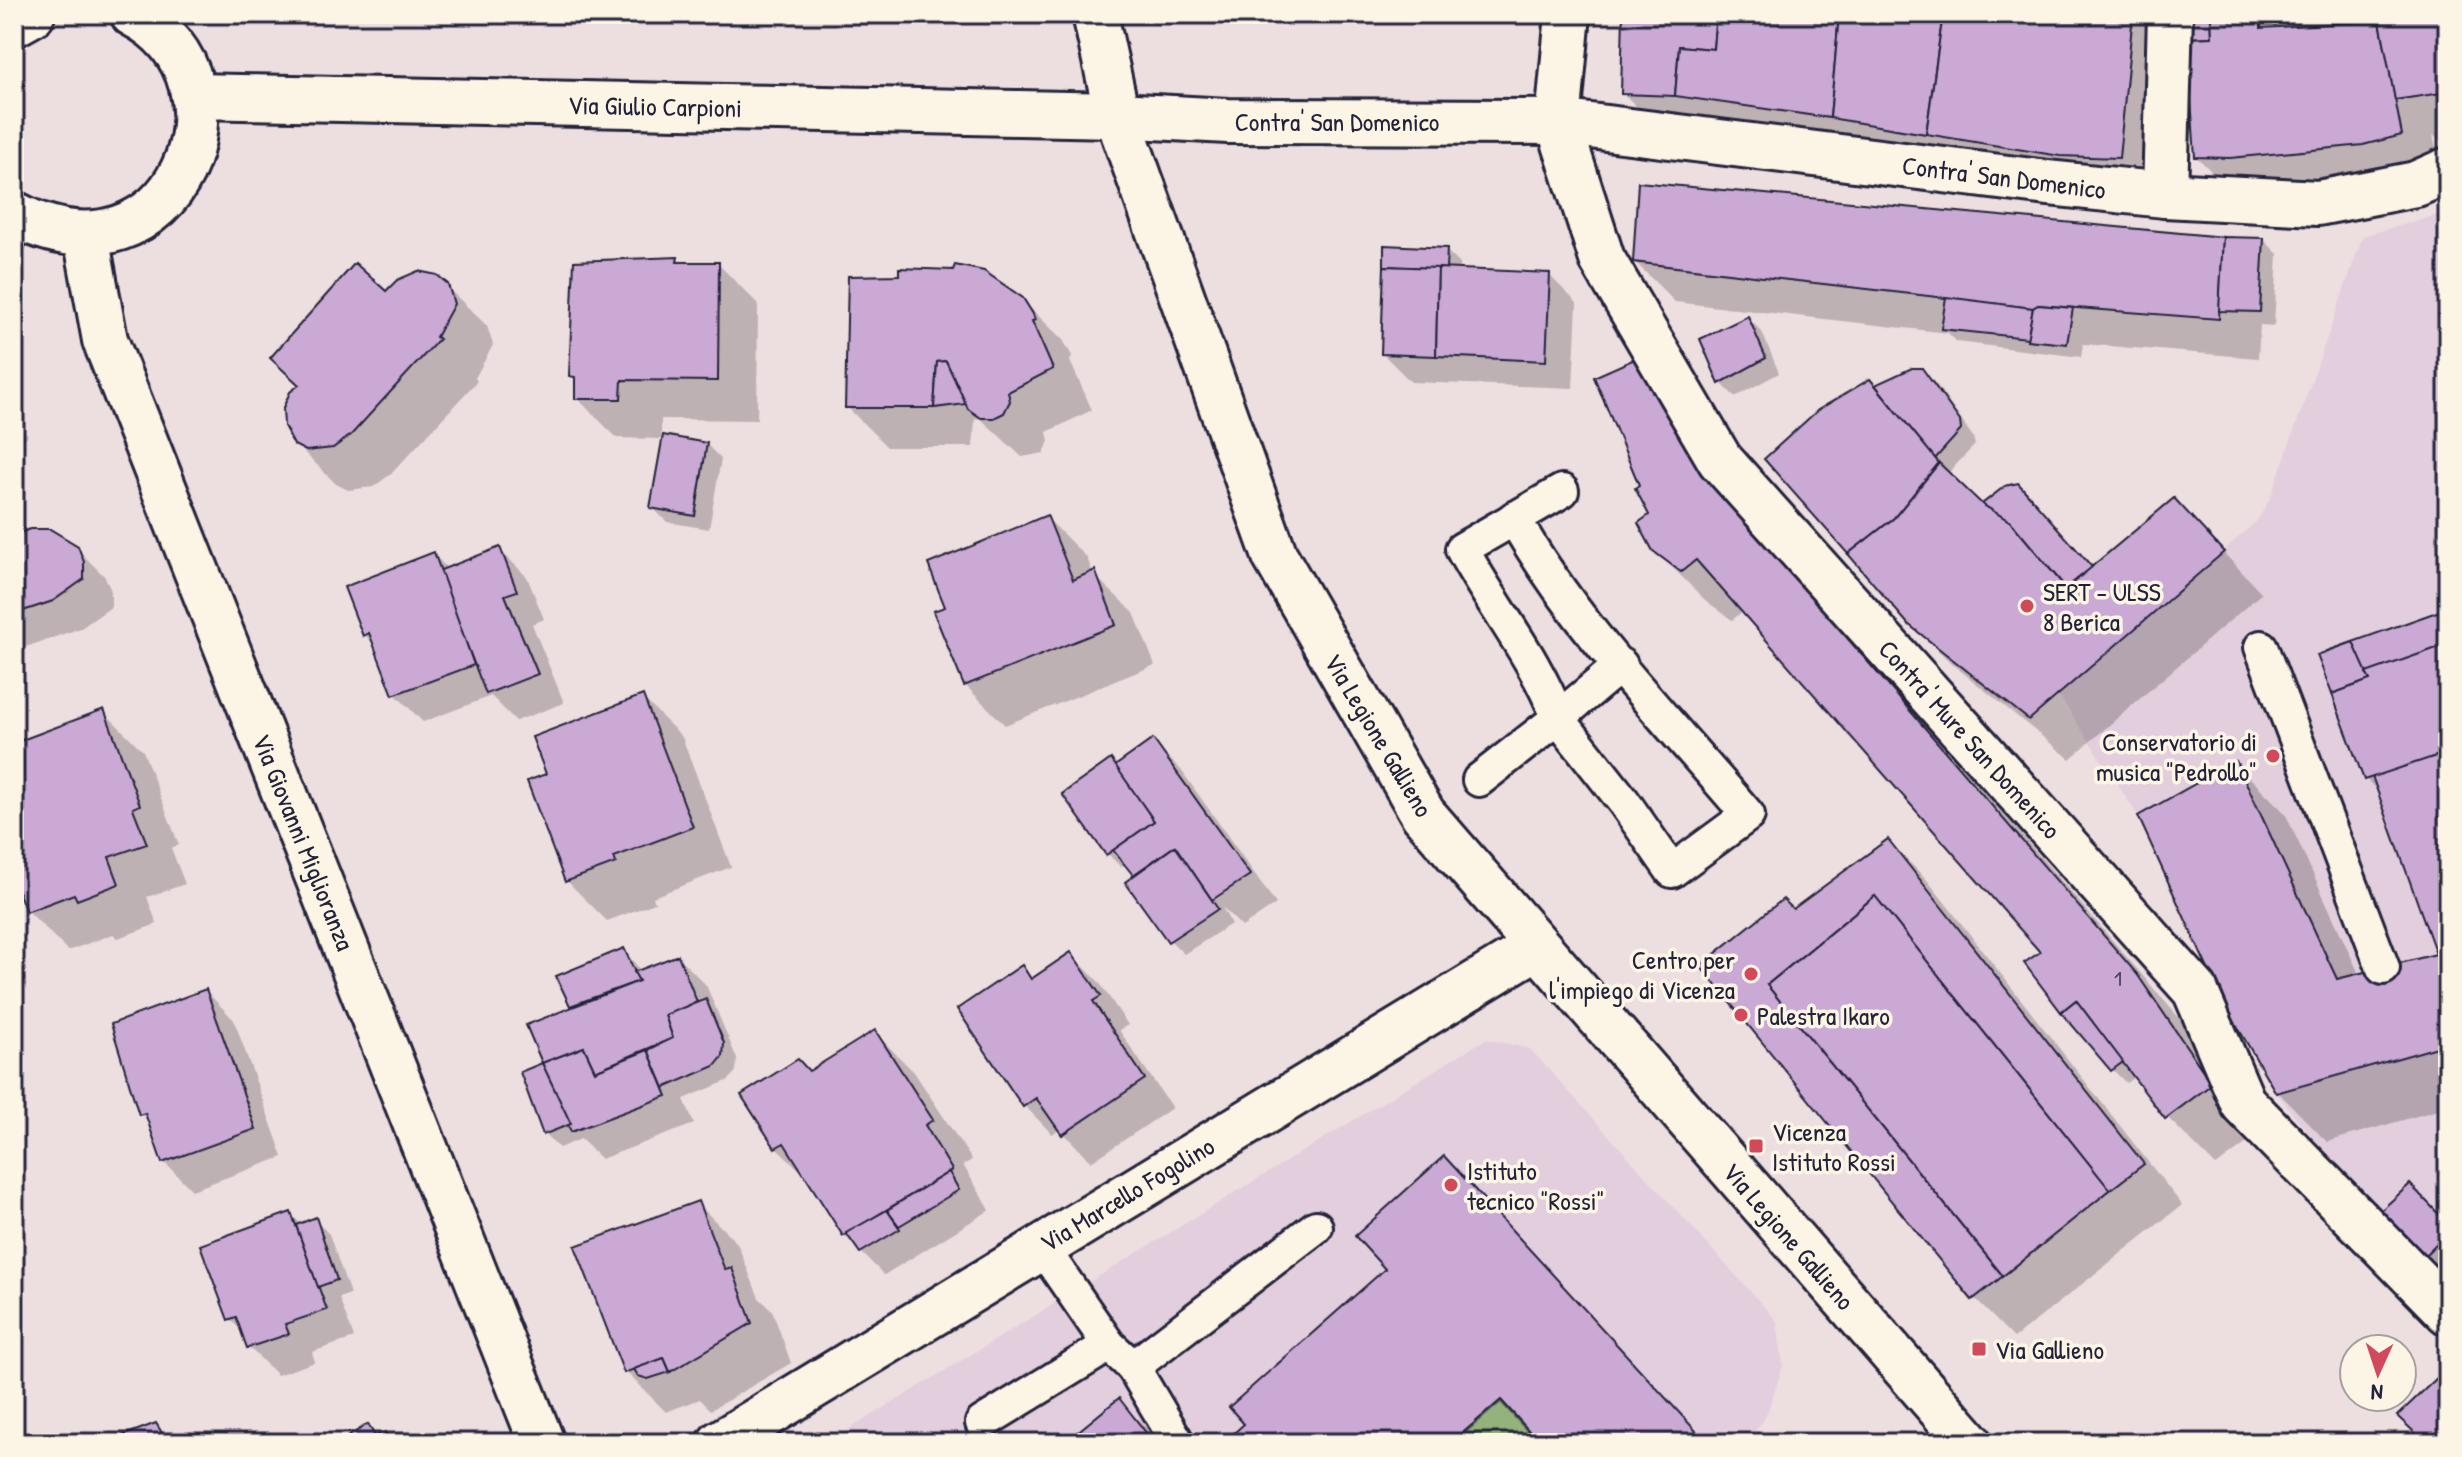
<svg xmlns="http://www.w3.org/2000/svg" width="2462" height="1457" font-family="'Patrick Hand',sans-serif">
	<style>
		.built { fill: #e2cedd }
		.green { fill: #bae09b; stroke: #6e816b; stroke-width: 2 }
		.shadow { fill: #0003 }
		.building { fill: #caaad5; stroke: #22223b; stroke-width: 2 }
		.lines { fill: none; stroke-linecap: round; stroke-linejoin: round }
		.service-casing { stroke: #22223b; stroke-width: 38 }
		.minor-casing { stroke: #22223b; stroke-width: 50 }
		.tertiary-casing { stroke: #22223b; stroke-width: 50 }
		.secondary-casing { stroke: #22223b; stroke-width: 50 }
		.service { stroke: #fcf5e5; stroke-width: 32 }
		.minor { stroke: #fcf5e5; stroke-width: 44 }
		.tertiary { stroke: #fcf5e5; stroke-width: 44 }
		.secondary { stroke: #fcf5e5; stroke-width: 44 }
		.poi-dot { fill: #d1495b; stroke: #fcf5e5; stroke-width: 3 }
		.labels { text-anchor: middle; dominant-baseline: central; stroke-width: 7; stroke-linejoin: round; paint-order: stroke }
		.number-label { font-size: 22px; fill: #4c4462 }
		.street-label { font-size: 26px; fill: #22223b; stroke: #fcf5e5 }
		.poi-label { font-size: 26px; fill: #22223b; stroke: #fcf5e5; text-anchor: start }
	</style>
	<rect width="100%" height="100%" fill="#eddee0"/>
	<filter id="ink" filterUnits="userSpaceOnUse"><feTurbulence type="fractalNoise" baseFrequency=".0125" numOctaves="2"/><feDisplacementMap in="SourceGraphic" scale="16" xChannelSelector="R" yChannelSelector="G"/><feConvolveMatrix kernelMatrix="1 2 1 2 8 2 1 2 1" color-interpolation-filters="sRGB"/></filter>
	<g filter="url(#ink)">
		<g class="built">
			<path d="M2448 212V1287L2376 1215 2276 1093 2223 1002 2138 816 2059 695 2257 521 2270 499 2363 236Z"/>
			<path d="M1486 1039 1530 1049 1777 1321 1783 1366 1765 1418 1746 1443H827Z"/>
		</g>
		<path class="green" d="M1501 1402 1538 1443H1453Z"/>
		<g class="shadow">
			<path d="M823 14H957V18L825 16Z"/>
			<path d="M1625 14H2138L2173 49 2158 197 1663 133 1623 93Z"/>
			<path d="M2189 14H2279L2293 28 2360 24 2350 14H2448V148L2433 135 2441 175 2237 197 2197 157Z"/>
			<path d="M2223 239 2264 240 2278 254 2274 326 2260 325 2258 358 2083 344 2081 357 1957 342 1948 333 1675 302 1635 262Z"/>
			<path d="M1446 250 1460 264V271L1549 275 1577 303 1573 388 1411 382 1383 354Z"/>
			<path d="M677 259 681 264H718L758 304 757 420 661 419V439L617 438 577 398V381L571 376Z"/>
			<path d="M446 286 487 326 493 345 475 378 477 381 391 474 373 487 348 490 336 484 295 443 300 386 272 358 386 294Z"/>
			<path d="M1022 300 1063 340 1072 356 1070 361 1092 410 1047 432 1049 441 1044 453 1022 457 980 418 975 419 973 447H887L847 407Z"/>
			<path d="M1748 318 1762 332 1779 373 1735 397 1721 383Z"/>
			<path d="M1912 370H1922L1936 384 1973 437 1975 445 1949 472 1982 507 2028 495 2093 568 2174 501 2262 593 2070 759 1951 663 1910 622 1875 387Z"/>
			<path d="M14 401 19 425 28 435 14 452Z"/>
			<path d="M707 445 721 459 709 529 667 522 653 508Z"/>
			<path d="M1748 517 2186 1026 2259 1134 2216 1166 2167 1117 2136 1076 2126 1083 2112 1069 2044 952 1743 611 1732 620 1705 600 1655 550Z"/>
			<path d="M1047 518 1087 558 1093 574 1134 613 1155 665 1005 725 965 685 948 608Z"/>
			<path d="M14 537 76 548 105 577 111 591V607L81 628 14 651Z"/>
			<path d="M499 549 527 577 544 619 532 624 564 703 516 721 491 696 423 722 395 694 377 647 365 635 346 588 433 554 448 569Z"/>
			<path d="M2448 610V1107L2327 1142 2278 1092 2236 764 2285 813 2360 976 2439 956 2380 793 2366 779Z"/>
			<path d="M642 697 682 737 731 867 653 897 655 903 607 921 567 881 548 775Z"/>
			<path d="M103 711 143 751 179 845 171 848 185 884 147 897 157 924 118 938 113 934 68 951 28 911 14 874V745Z"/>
			<path d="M1153 742 1181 770 1276 904 1242 927 1222 907 1231 924 1184 954 1170 940 1136 876 1126 864 1121 867 1107 853 1116 768Z"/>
			<path d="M1888 841 1928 881 2182 1205 2014 1338 1974 1298 1793 912Z"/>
			<path d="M624 950 641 971 678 957 706 985 737 1059 736 1071 729 1080 684 1099 694 1124 601 1159 581 1139 559 1148 545 1134 544 1064 575 1008 572 1005Z"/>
			<path d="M1071 954 1099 982 1128 1025 1119 1030 1172 1108 1091 1162 1060 1129 1052 1134 1025 1106 1022 968 1034 980Z"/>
			<path d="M206 991 234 1020 283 1157 192 1190 164 1162 150 1123 141 1114Z"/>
			<path d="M874 1032 914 1072 972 1160 963 1165 990 1210 884 1275 844 1235 810 1180 776 1147 810 1073Z"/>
			<path d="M1444 1159 1484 1199 1707 1443H1542L1540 1440 1536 1443H1226L1388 1269Z"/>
			<path d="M697 1203 737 1243 759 1298 772 1310 791 1363 711 1410 700 1399 666 1412 626 1372Z"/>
			<path d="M291 1214 302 1225 315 1220 329 1234 350 1294 339 1298 354 1338 312 1352 315 1362 277 1375 249 1347 244 1333 230 1319Z"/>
			<path d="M2379 1215 2448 1226V1260L2436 1271Z"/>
			<path d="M1119 1401 1162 1443H1067Z"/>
		</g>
		<g class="building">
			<path d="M1623 14H1716L1713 49 1679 46 1675 96 1621 94Z"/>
			<path d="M1716 14H1839L1830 118 1675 96 1679 46 1713 49Z"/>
			<path d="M1839 14H1943L1926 134 1830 118Z"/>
			<path d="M1943 14H2133L2119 158 2060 156 1926 134Z"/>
			<path d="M2187 14H2211L2212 37 2187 38Z"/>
			<path d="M2211 14H2261V28L2380 21 2402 135 2363 145 2230 158 2195 157 2187 38 2212 37Z"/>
			<path d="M2369 14H2448V92L2395 100 2380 21 2369 22Z"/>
			<path d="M1638 182 2223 237 2219 319 2038 305 2033 308 1633 262Z"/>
			<path d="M2223 237 2264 238 2260 312 2219 311Z"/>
			<path d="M1384 245 1447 248 1446 269 1384 266Z"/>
			<path d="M678 257 677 262H719L718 381 622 380 621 399H575V377L569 376 574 261Z"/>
			<path d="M355 263 386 291 397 280 418 271 437 275 448 284 454 304 436 337 439 339 351 435 333 448 306 451 294 445 284 426 283 408 290 392 299 385 270 358Z"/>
			<path d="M955 265 984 271 1023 298 1033 314 1035 320 1032 321 1053 369 1008 392 1010 401 1004 413 994 418H981L968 409 946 361 937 362 934 408H845L848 276 899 275V268L953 270Z"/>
			<path d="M1384 266 1438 268 1436 356 1381 354Z"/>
			<path d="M1438 268 1550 273 1546 361 1436 356Z"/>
			<path d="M1946 297 2033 308 2028 338 1941 329Z"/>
			<path d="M2038 305 2073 308 2067 344 2027 340 2033 308Z"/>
			<path d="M1748 316 1766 358 1719 384 1700 339Z"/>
			<path d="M1648 353 1699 466 2137 974 2212 1084 2165 1119 2076 1000 2061 1012 2024 963 2040 952 1696 560 1681 572 1653 551 1638 523 1649 515 1635 488 1639 485 1594 377Z"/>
			<path d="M946 361 966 404 934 408 937 362Z"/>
			<path d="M1912 368H1922L1960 421 1961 430 1935 459 1875 385Z"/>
			<path d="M1870 379 1939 463 1894 518 1848 554 1764 459 1818 410Z"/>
			<path d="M663 435 707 443 695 516 650 508Z"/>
			<path d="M1939 463 1982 504 2011 522 2066 588 2174 498 2224 552 2029 720 1908 624 1848 554 1894 518Z"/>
			<path d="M2018 483 2092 567 2066 588 2011 522 1982 504 2005 486Z"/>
			<path d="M1047 515 1073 580 1095 570 1116 625 964 686 933 611 945 607 928 564Z"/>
			<path d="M30 529H50L78 546 84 562V579L53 601 14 614V535Z"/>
			<path d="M500 547 517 591 505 595 538 674 486 694 438 571Z"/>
			<path d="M434 552 474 665 393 695 369 633 363 636 344 587Z"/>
			<path d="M2448 608V1044L2276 1093 2223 1002 2138 816 2236 761 2337 979 2436 954 2327 651Z"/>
			<path d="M2353 642 2370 680 2332 694 2317 655Z"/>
			<path d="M2448 644V752L2364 780 2332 694 2370 680 2366 673Z"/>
			<path d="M643 695 693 827 614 857 616 863 565 882 527 781 546 774 532 737Z"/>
			<path d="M104 709 140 805 133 808 147 844 109 857 119 884 77 900 74 894 26 912 14 880V743Z"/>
			<path d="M1153 739 1250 875 1212 900 1175 846 1133 875 1113 850 1154 821 1115 766Z"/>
			<path d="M1111 759 1154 821 1106 855 1062 794Z"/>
			<path d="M1888 839 2144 1164 2110 1190 1875 896 1767 985 2003 1276 1972 1300 1700 966 1783 899 1793 909Z"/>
			<path d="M1175 846 1218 909 1168 942 1125 882Z"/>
			<path d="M1875 896 2110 1190 2003 1276 1767 985Z"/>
			<path d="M624 948 639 981 570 1006 556 976Z"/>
			<path d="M1071 952 1101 996 1093 1001 1145 1079 1062 1135 1036 1098 1023 1107 957 1009 1022 965 1031 979Z"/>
			<path d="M678 955 697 1002 665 1015 673 1038 595 1071 584 1047 542 1063 526 1025 639 981 634 972Z"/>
			<path d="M206 989 256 1129 162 1163 145 1113 139 1115 111 1024Z"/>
			<path d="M706 999 724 1043 723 1056 715 1066 664 1088 648 1050 673 1038 665 1015Z"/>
			<path d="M2076 1000 2123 1062 2111 1071 2061 1012Z"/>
			<path d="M875 1030 933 1120 925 1125 952 1170 843 1236 784 1143 775 1148 741 1095 798 1059 809 1071Z"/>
			<path d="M584 1047 595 1071 648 1050 667 1096 571 1132 542 1063Z"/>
			<path d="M542 1063 571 1124 543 1135 520 1072Z"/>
			<path d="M1444 1156 1707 1443H1540L1501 1400 1451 1443H1382L1378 1438 1373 1443H1223L1244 1424 1229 1407 1385 1269 1355 1236Z"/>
			<path d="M949 1172 959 1190 899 1226 887 1210Z"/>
			<path d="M2410 1184 2448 1224V1232L2421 1259 2376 1215Z"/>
			<path d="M698 1201 725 1270 732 1268 752 1323 670 1372 664 1358 624 1373 575 1246Z"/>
			<path d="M887 1210 900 1229 860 1253 846 1233Z"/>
			<path d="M291 1212 327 1310 285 1324 289 1334 247 1348 236 1317 228 1320 200 1245Z"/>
			<path d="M316 1217 337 1280 318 1287 296 1225Z"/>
			<path d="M664 1358 670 1372 648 1379 638 1376 634 1369Z"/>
			<path d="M2439 1376 2448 1385V1443H2426L2397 1416Z"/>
			<path d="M1119 1398 1154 1443H1064Z"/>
			<path d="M156 1423 168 1443H127L122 1436Z"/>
			<path d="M368 1424 375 1436 385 1432 392 1443H338Z"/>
		</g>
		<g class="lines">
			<defs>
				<g id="service">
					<path d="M1514 518C1575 627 1668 720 1748 815L1672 871 1624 802 1558 718 1621 665"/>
					<path d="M2261 647 2383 968"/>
					<path d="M1479 780 1558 718C1535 657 1493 607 1462 549L1562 491"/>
					<path d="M1041 1246 1109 1345 1133 1367 1316 1227"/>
					<path d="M1133 1367 1178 1443"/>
					<path d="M982 1423 1109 1345"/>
				</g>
				<g id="minor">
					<path d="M1568 14 1558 122 1602 259 1720 460 2195 990 2243 1103 2448 1312"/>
					<path d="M1117 115 1228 121 1558 122 2048 183 2165 195 2318 203 2416 184 2448 170"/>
					<path d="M2165 195 2170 14"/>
					<path d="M86 236 105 340 542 1443"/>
					<path d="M720 1443 1536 947"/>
				</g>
				<g id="tertiary">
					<path d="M14 24 32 14"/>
					<path d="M194 96 1117 115"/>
					<path d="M14 214C177 299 261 80 133 14"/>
				</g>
				<path id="secondary" d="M1095 14 1117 115 1275 556 1423 814 1970 1443"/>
			</defs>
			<use href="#service" class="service-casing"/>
			<use href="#minor" class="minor-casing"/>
			<use href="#tertiary" class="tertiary-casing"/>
			<use href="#secondary" class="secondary-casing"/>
			<use href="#service" class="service"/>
			<use href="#minor" class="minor"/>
			<use href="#tertiary" class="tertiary"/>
			<use href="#secondary" class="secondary"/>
		</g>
	</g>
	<g class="poi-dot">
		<circle cx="2027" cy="606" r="8"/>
		<circle cx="2273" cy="756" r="8"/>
		<circle cx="1751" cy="974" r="8"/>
		<circle cx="1741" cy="1015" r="8"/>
		<rect x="1748" y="1138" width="16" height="16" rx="4"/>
		<circle cx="1451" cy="1185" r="8"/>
		<rect x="1971" y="1341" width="16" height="16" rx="4"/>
	</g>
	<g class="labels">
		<g class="number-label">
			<text x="2118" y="978">1</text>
		</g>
		<g class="street-label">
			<text transform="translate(655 106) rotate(1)">Via Giulio Carpioni</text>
			<text x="1337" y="121">Contra' San Domenico</text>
			<text transform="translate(2004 177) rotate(7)">Contra' San Domenico</text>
			<text transform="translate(1379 735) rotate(59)">Via Legione Gallieno</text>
			<text transform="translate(1970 739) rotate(48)">Contra' Mure San Domenico</text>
			<text transform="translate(304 842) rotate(68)">Via Giovanni Miglioranza</text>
			<text transform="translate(1127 1194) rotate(-31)">Via Marcello Fogolino</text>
			<text transform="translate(1789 1236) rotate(49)">Via Legione Gallieno</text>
		</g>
		<g class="poi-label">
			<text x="2043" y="591">SERT - ULSS<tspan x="2043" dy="30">8 Berica</tspan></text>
			<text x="2257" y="741" text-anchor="end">Conservatorio di<tspan x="2257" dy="30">musica "Pedrollo"</tspan></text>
			<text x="1735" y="959" text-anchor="end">Centro per<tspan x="1735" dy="30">l'impiego di Vicenza</tspan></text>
			<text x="1757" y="1015">Palestra Ikaro</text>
			<text x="1772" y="1131">Vicenza<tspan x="1772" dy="30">Istituto Rossi</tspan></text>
			<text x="1467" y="1170">Istituto<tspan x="1467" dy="30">tecnico "Rossi"</tspan></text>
			<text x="1995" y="1349">Via Gallieno</text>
		</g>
	</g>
	<rect width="2462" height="1457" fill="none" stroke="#fcf5e5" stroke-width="48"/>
	<rect x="24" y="24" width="2414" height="1409" fill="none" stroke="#22223b" stroke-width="3" filter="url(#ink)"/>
	<g transform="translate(2378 1373) rotate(183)"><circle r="38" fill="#fcf5e5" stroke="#a5a1a1" stroke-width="2"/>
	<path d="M0-6L14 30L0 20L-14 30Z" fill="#d1495b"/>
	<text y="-12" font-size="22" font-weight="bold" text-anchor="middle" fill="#22223b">N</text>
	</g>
</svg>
